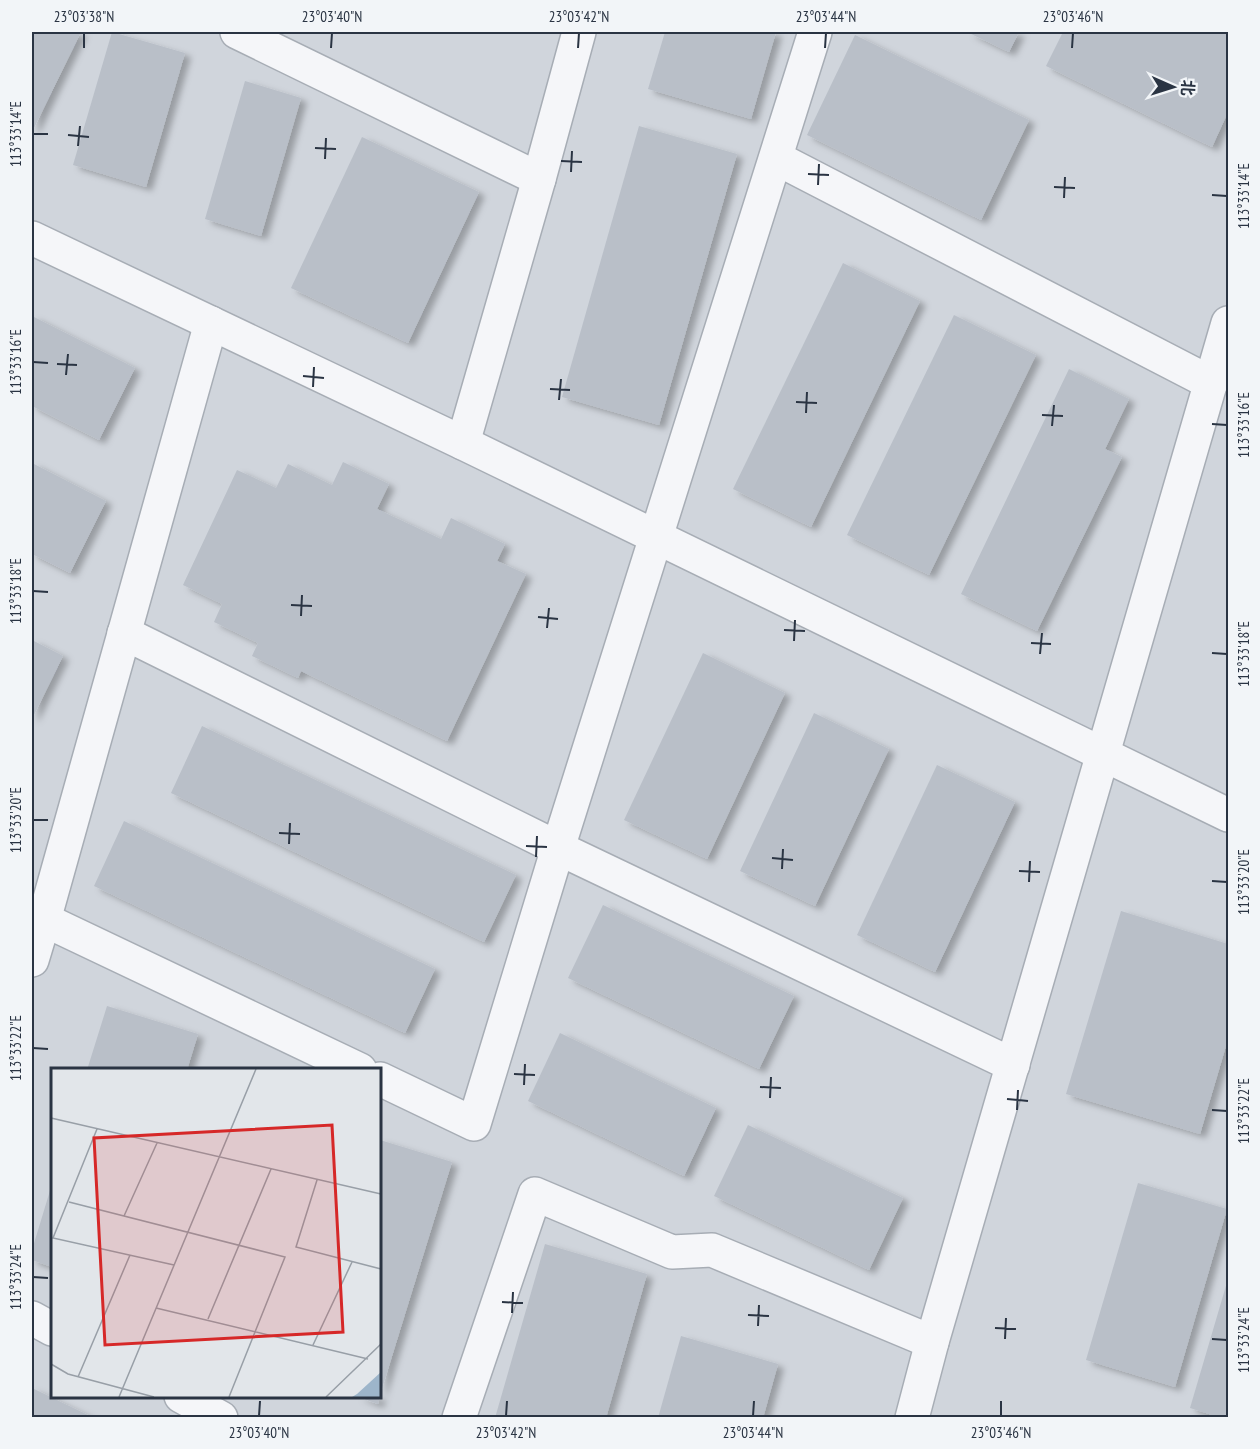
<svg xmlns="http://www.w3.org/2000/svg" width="1260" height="1449" font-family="'PT Sans Narrow','Noto Sans SC',sans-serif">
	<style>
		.built { fill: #d0d5dc; fill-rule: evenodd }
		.building { fill: #b9bfc8; filter: url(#shadow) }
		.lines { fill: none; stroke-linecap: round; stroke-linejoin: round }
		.minor-casing { stroke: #a7adb5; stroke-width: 36 }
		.minor { stroke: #f5f6f9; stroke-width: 33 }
		.ticks { fill: none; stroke: #2a3443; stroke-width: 2 }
		.inset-road { fill: none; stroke: #989fa7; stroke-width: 1.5 }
		.view { fill: #d62828; fill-opacity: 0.15; stroke: #d62828; stroke-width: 3 }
		.inset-edge { fill: none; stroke: #2a3443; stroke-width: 3 }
		.neatline { fill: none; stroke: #2a3443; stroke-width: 2 }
		.ticks-label { font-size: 15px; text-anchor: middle; fill: #2a3443 }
	</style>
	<defs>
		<filter id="shadow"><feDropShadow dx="6" dy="4" stdDeviation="3" flood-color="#0004"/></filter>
	</defs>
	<rect width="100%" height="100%" fill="#e2e6ea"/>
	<path class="built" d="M32 32H1228V1417H32ZM52 1070H380V1396H52Z"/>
	<g class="building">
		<path d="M32 32H81L32 132Z"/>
		<path d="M112 32 185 53 146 187 73 165Z"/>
		<path d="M665 32H776L751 119 648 89Z"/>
		<path d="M967 32H1019L1009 52Z"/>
		<path d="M1063 32H1225L1228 33V112L1212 147 1046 66Z"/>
		<path d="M855 35 1029 120 981 220 807 135Z"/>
		<path d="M245 81 301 98 261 236 205 219Z"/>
		<path d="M639 126 737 154 659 425 562 397Z"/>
		<path d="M362 137 479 192 408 343 291 288Z"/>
		<path d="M843 263 920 301 811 527 733 489Z"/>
		<path d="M954 315 1036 355 929 575 847 535Z"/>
		<path d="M32 316 135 368 99 440 32 406Z"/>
		<path d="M1069 369 1129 399 1105 449 1122 457 1037 631 961 594Z"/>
		<path d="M343 462 389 484 377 509 441 539 451 518 505 544 497 561 526 574 447 741 301 671 298 678 252 656 258 643 214 622 222 604 183 585 237 470 276 488 288 464 332 485Z"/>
		<path d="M32 463 106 501 70 573 32 554Z"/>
		<path d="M32 640 63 656 32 719Z"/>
		<path d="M703 653 785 693 707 859 624 820Z"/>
		<path d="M814 713 889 749 815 906 740 871Z"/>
		<path d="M202 726 516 875 484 942 171 793Z"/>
		<path d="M937 765 1015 802 935 972 857 935Z"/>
		<path d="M124 821 435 969 405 1033 94 886Z"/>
		<path d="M603 905 794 996 759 1069 568 978Z"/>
		<path d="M1121 911 1228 944V1039L1200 1134 1066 1094Z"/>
		<path d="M107 1006 198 1034 187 1070H87Z"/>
		<path d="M560 1033 716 1108 684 1176 528 1101Z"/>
		<path d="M748 1125 903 1198 869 1270 714 1196Z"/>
		<path d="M380 1140 452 1162 380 1395Z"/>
		<path d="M1138 1183 1227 1209 1175 1387 1086 1360Z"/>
		<path d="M52 1184V1267L32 1260V1250Z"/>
		<path d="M545 1244 647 1274 606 1418H495Z"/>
		<path d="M1228 1279V1418H1222L1190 1408Z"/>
		<path d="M681 1336 778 1364 763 1418H658Z"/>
		<path d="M32 1388 94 1418H32Z"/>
		<path d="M356 1396H380L378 1404Z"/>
	</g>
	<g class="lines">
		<defs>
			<g id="minor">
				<path d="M237 32 539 179"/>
				<path d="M776 158 1211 383"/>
				<path d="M32 238 463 443 1228 815"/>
				<path d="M463 443 539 179 579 32"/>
				<path d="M124 633 558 848 1013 1065"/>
				<path d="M32 914 360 1070"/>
				<path d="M32 960 44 920 211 323"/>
				<path d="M380 1079 474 1124 558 848 815 32"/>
				<path d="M32 1318 52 1329"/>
				<path d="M181 1396 221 1418"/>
				<path d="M459 1418 535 1194 672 1252 712 1250 932 1342"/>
				<path d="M912 1418 932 1342 1228 323"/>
			</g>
		</defs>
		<use href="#minor" class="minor-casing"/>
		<use href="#minor" class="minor"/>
	</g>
	<path class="ticks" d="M84 48V33M331 48 332 33M578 48 579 33M825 48 826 33M1072 48 1073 33M33 134H48M68 135 89 137M78 146 80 126M315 148 336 149M325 159 326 138M561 161 582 162M571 172 572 151M808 174 829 175M818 185 819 164M1054 187 1075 188M1212 195 1227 196M1064 198 1065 177M33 362 48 363M57 364 77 365M66 375 68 354M303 376 324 378M313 387 314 367M550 389 570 390M559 400 561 379M796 402 817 403M806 413 807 392M1042 415 1063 416M1212 424 1227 425M1052 426 1054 405M33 591 48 592M291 605 312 606M301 616 302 595M538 617 558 619M547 628 549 608M784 630 805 631M794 641 795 620M1031 643 1051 644M1212 653 1227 654M1040 654 1042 633M33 820H48M279 833 300 834M289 844 290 823M526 846 547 847M536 857 537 836M772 858 793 860M782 869 783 849M1019 871 1040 872M1212 881 1227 882M1029 882 1030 861M33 1048 48 1049M514 1074 535 1075M524 1085 525 1064M760 1087 781 1088M770 1098 771 1077M1007 1099 1028 1101M1017 1110 1018 1090M1212 1110 1227 1111M33 1277 48 1278M502 1302 523 1303M512 1313 513 1292M748 1315 769 1316M758 1326 759 1305M995 1328 1016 1329M1005 1339 1006 1318M1212 1339 1227 1340M259 1416 260 1401M506 1416 507 1401M753 1416 754 1401M1001 1416V1401"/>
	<g transform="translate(51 1068)">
		<rect width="330" height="330" fill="#e2e6ea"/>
		<path d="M330 304V329H301L306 326Z" fill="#9db5ca"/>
		<path class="inset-road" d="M0 50 330 126M46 61 2 170 123 197M266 112 245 179 330 201M18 134 234 189 178 329M73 148 106 75M105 240 317 291M157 251 220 101M262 277 301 194M0 296 17 306 103 329M27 309 79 187M68 329 205 1M275 329 330 276"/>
		<path class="view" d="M281 57 292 264 54 277 43 70Z"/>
		<rect width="330" height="330" class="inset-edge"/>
	</g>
	<rect width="1260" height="1449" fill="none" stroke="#f2f5f8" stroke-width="66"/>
	<g transform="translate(1173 87) rotate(93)" stroke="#f2f5f8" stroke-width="4.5" paint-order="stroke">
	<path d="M0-4.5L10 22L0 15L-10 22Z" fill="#2a3443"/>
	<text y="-9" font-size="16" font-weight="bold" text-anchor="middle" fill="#2a3443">北</text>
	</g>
	<rect x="33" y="33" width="1194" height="1383" class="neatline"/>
	<g class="ticks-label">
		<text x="84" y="22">23°03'38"N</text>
		<text x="332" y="22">23°03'40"N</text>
		<text x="579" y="22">23°03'42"N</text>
		<text x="826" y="22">23°03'44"N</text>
		<text x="1073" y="22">23°03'46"N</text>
		<text transform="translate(16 134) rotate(-90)" y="5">113°33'14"E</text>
		<text transform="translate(1244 196) rotate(-90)" y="5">113°33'14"E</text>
		<text transform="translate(16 362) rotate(-90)" y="5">113°33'16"E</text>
		<text transform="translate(1244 425) rotate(-90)" y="5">113°33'16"E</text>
		<text transform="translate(16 591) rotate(-90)" y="5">113°33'18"E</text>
		<text transform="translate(1244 654) rotate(-90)" y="5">113°33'18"E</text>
		<text transform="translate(16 820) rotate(-90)" y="5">113°33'20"E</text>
		<text transform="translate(1244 882) rotate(-90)" y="5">113°33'20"E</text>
		<text transform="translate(16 1048) rotate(-90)" y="5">113°33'22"E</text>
		<text transform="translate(1244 1111) rotate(-90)" y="5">113°33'22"E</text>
		<text transform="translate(16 1277) rotate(-90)" y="5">113°33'24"E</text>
		<text transform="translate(1244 1340) rotate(-90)" y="5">113°33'24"E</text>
		<text x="259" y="1438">23°03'40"N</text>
		<text x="506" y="1438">23°03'42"N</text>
		<text x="753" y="1438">23°03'44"N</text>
		<text x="1001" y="1438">23°03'46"N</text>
	</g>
</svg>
